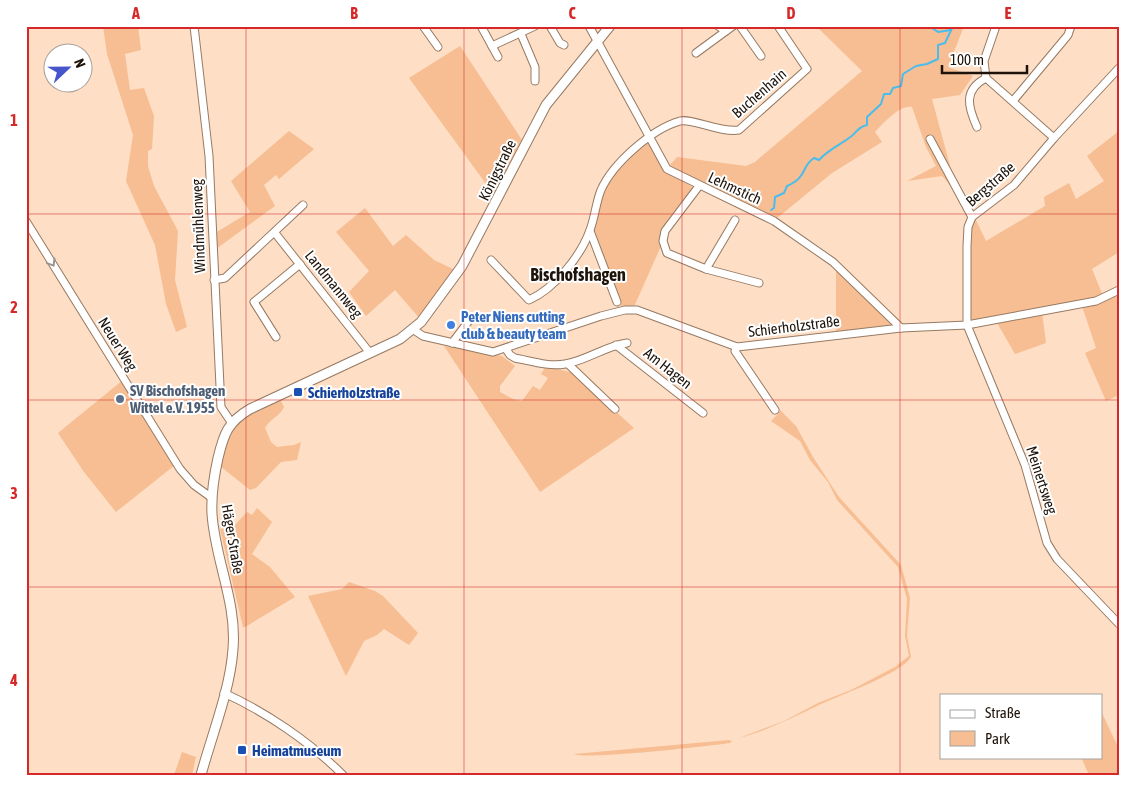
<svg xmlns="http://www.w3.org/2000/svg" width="1145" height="801" font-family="'Asap Condensed',sans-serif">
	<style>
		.green { fill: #f6be92 }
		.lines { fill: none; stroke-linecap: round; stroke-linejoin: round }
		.stream { stroke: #48bdee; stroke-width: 2 }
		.minor-casing { stroke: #967a63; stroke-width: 9 }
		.major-casing { stroke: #967a63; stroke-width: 11 }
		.minor { stroke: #fff; stroke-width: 7 }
		.major { stroke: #fff; stroke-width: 9 }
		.oneway { stroke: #999591 }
		.grid { fill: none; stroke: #d62828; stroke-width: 1; stroke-opacity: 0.55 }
		.shop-dot { fill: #3f7fe0; stroke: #fff; stroke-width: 2 }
		.transit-dot { fill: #1a4fb4; stroke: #fff; stroke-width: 2 }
		.service-dot { fill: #5c6f8a; stroke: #fff; stroke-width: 2 }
		.labels { text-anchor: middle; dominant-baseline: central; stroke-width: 4; stroke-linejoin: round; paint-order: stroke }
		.street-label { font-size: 15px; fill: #1d130a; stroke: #fff }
		.shop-label { font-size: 15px; font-weight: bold; fill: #366cbe; stroke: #fff; text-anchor: start }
		.service-label { font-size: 15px; font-weight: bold; fill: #4e5e75; stroke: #fff; text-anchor: start }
		.transit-label { font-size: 15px; font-weight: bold; fill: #164399; stroke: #fff; text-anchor: start }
		.quarter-label { font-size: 18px; font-weight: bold; fill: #1d130a; stroke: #fff }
		.neatline { fill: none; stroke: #d62828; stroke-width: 2 }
		.grid-label { font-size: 16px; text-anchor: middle; font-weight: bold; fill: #d62828 }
	</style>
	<rect width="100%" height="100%" fill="#fedec5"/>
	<g class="green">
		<path d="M103 26H138L141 50 125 54 130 90 144 88 154 116 152 149 148 151V166L154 186 178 231 175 280 187 327 176 332 166 304 155 245 126 181 133 135 107 54Z"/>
		<path d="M816 26H964L948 67 973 76 960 95 932 99 955 184 951 186 942 176 907 181 936 166 926 147 912 107C899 105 884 123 875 132L882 142 832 173 776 219 699 184 670 165 677 157 746 166 755 162 862 71Z"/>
		<path d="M460 46 524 143 497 199 409 78Z"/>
		<path d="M289 131 314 149 279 179 276 175 264 185 275 206 216 249 215 233 250 212 231 181Z"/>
		<path d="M1119 131V252L1092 269 1103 296 973 321 969 313 970 228 975 218 986 241 1045 206 1044 197 1069 183 1076 199 1104 181 1087 156Z"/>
		<path d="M648 140 666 171 695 189 664 230 661 246 633 309 622 308 591 231 602 191 609 176Z"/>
		<path d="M365 208 393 246 406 235 434 260 457 271 421 320 395 290 366 316 349 292 369 271 336 232Z"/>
		<path d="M836 267 894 325 836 333Z"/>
		<path d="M1119 294V402L1117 396 1106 401 1085 353 1096 348 1082 306 1110 299Z"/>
		<path d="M1042 312 1046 343 1015 354 996 321Z"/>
		<path d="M444 346 502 356 515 366 500 386V392L513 399 522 401 533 386 540 390 548 378 541 374 546 366 573 373 634 428 540 492Z"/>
		<path d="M123 380 175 465 116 512 84 472 58 433Z"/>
		<path d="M280 399 284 407C281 415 270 419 265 428L271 442 277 447 294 445 301 442 297 460 281 462 256 488 250 490 220 466C231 418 238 420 280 399Z"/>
		<path d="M772 402 796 426 813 457 839 497 901 565 910 598 907 636 911 657C901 674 837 696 817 706 791 718 767 731 739 738L784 721 818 703 851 690 895 667 909 656 905 636 907 599 898 567 837 500 828 482 810 460 800 441 771 421 779 413Z"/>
		<path d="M257 508 272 522 252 554 270 567 295 597 245 627H243L220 529 235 525 247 512 252 515Z"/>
		<path d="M349 582 375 591 383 596 418 633 409 645 384 629 377 635 364 641 346 676 308 596 342 589Z"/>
		<path d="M1101 711 1119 749V775H1089L1081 757H1101Z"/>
		<path d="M729 740 732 741 730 743C709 746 585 760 574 754Z"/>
		<path d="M182 752 196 757 192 775H174Z"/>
	</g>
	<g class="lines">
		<g class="stream">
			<path d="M929 26 938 32 951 30"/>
			<path d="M771 210 774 208 775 197 784 193 787 186C808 177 801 166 814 158L819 160C828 150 838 146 849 138 857 133 857 127 867 125V117L881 104 884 94H890L893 88 901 86 903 74 916 66 927 64 938 59V45L945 43 953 26"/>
		</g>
		<defs>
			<g id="minor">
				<path d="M194 26 209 156 221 407 231 422"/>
				<path d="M423 26 438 47"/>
				<path d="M481 26 498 57"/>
				<path d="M550 26 560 43 564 45"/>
				<path d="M589 26 667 169 774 221 833 262 901 328"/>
				<path d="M718 26 726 31 733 26"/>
				<path d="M740 26 761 56"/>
				<path d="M996 26 984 61 986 78 1054 138"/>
				<path d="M521 34 535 67V81"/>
				<path d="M492 46 535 26"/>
				<path d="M696 53 726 31"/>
				<path d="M1119 68 1054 138 1014 185 972 217 968 227 967 246V325L1025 465 1047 543 1057 559 1119 624"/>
				<path d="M1013 101 1068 35 1071 26"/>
				<path d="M977 127C968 107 963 90 986 78"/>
				<path d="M930 139 972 217"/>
				<path d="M699 186 665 231 663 241 667 253 706 269 759 283"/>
				<path d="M26 221 180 469 194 485 212 498"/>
				<path d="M590 231 617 302"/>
				<path d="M275 233 370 353"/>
				<path d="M491 260 529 300C554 289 581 256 590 230 595 217 596 202 601 190 613 163 652 129 680 121 692 118 720 133 739 130L807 69 778 26"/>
				<path d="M706 269 735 220"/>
				<path d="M214 280 225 278 303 205"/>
				<path d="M414 330 423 336 493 352 601 316 625 310H637L737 347 901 328 967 325 1096 301 1119 290"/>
				<path d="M276 337 254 302 300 264"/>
				<path d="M452 343 471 318"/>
				<path d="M616 345 703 413"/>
				<path d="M737 347 735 351 775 410"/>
				<path d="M506 349 510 355 515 358C531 361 549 367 565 364 586 361 605 346 627 343"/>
				<path d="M568 364 615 409"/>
				<path d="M224 693C266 712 310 742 343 775"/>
			</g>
			<path id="major" d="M201 775C212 734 230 691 233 649 237 602 215 560 212 514 211 495 214 476 218 458 224 433 228 422 250 409L400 339 421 322 462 266 546 105 610 26"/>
		</defs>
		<use href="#minor" class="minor-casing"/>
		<use href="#major" class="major-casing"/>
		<use href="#minor" class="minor"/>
		<use href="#major" class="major"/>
	</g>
	<defs><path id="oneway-chevron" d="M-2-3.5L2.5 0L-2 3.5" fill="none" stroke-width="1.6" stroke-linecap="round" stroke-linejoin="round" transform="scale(1.25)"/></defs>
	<use class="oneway" href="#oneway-chevron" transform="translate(52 263) rotate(59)"/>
	<path class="grid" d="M246 26V775M464 26V775M682 26V775M900 26V775M26 214H1119M26 400H1119M26 587H1119"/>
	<circle class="shop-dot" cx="451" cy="325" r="5"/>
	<g class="transit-dot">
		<rect x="293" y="387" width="10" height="10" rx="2.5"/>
		<rect x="237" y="745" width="10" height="10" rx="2.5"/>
	</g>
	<circle class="service-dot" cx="120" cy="399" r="5"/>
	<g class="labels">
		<g class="street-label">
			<text transform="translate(759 93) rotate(-41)">Buchenhain</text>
			<text transform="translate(497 170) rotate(-64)">Königstraße</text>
			<text transform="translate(990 184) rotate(-41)">Bergstraße</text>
			<text transform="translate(735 188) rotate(25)">Lehmstich</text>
			<text transform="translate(198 226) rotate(-92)">Windmühlenweg</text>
			<text transform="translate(334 284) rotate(51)">Landmannweg</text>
			<text transform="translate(794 326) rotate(-7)">Schierholzstraße</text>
			<text transform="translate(118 344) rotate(58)">Neuer Weg</text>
			<text transform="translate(668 368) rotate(38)">Am Hagen</text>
			<text transform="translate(1042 480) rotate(72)">Meinertsweg</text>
			<text transform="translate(233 539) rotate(80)">Häger Straße</text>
		</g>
		<g class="shop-label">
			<text x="461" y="316">Peter Niens cutting<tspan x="461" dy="17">club &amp; beauty team</tspan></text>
		</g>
		<g class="service-label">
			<text x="130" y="390">SV Bischofshagen<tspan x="130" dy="17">Wittel e.V. 1955</tspan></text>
		</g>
		<g class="transit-label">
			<text x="308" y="392">Schierholzstraße</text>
			<text x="252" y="750">Heimatmuseum</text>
		</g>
		<g class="quarter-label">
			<text x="578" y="274">Bischofshagen</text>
		</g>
	</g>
	<rect width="1145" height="801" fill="none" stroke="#ffffff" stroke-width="55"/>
	<rect x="940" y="694" width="162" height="65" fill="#ffffff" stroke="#a5a19d"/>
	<rect x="950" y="710" width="25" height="8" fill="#ffffff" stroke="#a5a19d"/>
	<text x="985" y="718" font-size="15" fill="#1d130a">Straße</text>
	<rect x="950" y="731" width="25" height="15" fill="#f6be92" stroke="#a5a19d"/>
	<text x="985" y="744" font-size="15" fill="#1d130a">Park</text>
	<g transform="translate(68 68) rotate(68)"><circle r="24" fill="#ffffff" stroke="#a5a19d"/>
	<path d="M0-4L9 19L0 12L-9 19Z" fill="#4656ca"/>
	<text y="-8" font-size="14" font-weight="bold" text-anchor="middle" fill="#1d130a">N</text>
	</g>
	<path d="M942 65v8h85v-8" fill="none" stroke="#1d130a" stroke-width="2.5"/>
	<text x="950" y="65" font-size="15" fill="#1d130a" stroke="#ffffff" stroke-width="4" paint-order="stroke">100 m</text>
	<rect x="28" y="28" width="1090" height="746" class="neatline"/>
	<g class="grid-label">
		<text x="136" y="19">A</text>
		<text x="354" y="19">B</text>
		<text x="572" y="19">C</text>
		<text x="791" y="19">D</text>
		<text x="1008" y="19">E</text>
		<text x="14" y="126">1</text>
		<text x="14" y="313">2</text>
		<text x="14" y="499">3</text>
		<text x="14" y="686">4</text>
	</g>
</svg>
